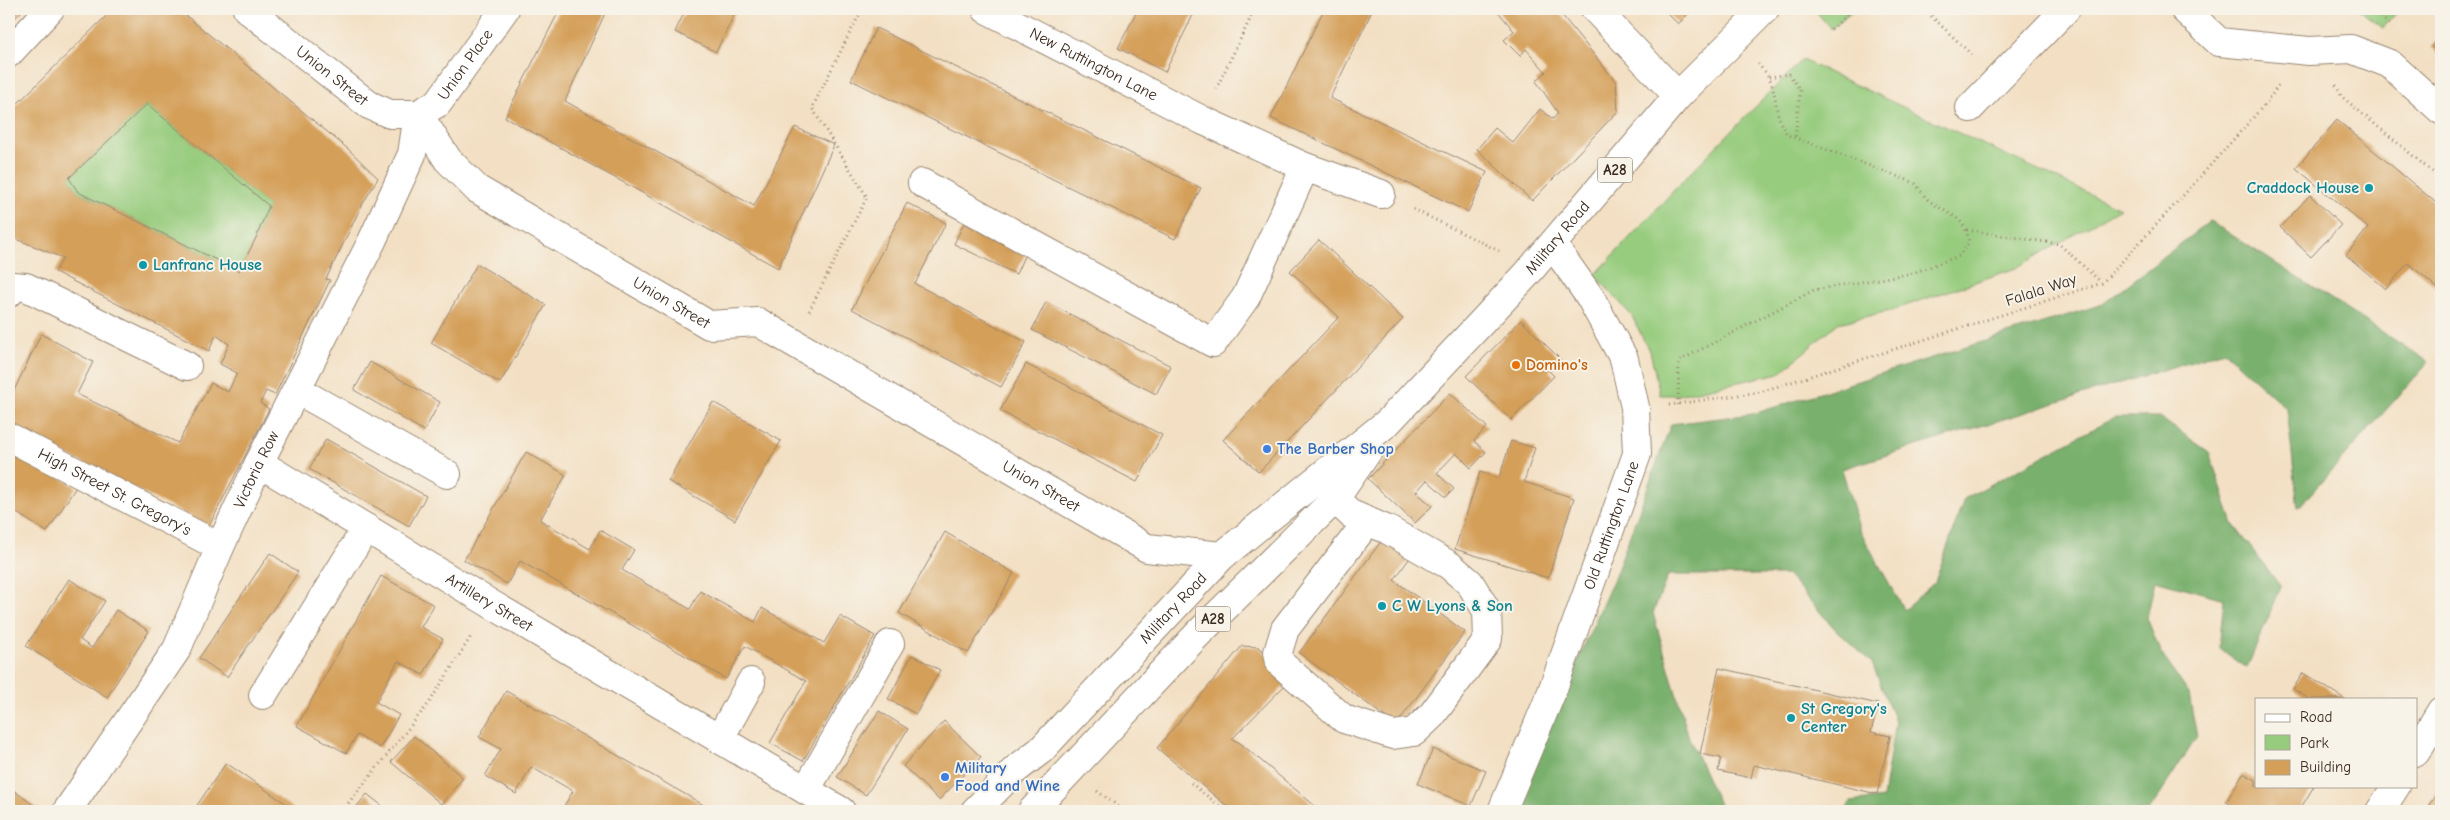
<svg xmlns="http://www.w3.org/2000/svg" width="2450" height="820" font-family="'Comic Neue',sans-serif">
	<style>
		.green { fill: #97cc7e; stroke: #697b4e }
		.forest { fill: #79b06d; stroke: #5a6d46 }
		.building { fill: #d49f58; fill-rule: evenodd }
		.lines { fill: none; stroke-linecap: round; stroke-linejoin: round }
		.minor-casing { stroke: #978571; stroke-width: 30 }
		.highway-casing { stroke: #978571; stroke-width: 30 }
		.path { stroke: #978571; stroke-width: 3; stroke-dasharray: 1 4; stroke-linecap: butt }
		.minor { stroke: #fff; stroke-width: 28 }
		.highway { stroke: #fff; stroke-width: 28 }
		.culture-dot { fill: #0f9aa8; stroke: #f7f3e8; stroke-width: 2 }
		.food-dot { fill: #e8710a; stroke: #f7f3e8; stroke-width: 2 }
		.shop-dot { fill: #3f7fe0; stroke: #f7f3e8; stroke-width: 2 }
		.labels { text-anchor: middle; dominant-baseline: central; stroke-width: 4; stroke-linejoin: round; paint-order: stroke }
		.shield { fill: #f7f3e8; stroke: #73665b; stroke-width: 1 }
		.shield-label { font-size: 15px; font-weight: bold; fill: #3b2a1e }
		.street-label { font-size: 16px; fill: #3b2a1e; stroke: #f7f3e8 }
		.culture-label { font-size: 16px; font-weight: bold; fill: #0d838f; stroke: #f7f3e8; text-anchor: start }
		.food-label { font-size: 16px; font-weight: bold; fill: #c56008; stroke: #f7f3e8; text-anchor: start }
		.shop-label { font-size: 16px; font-weight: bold; fill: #366cbe; stroke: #f7f3e8; text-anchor: start }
	</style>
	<rect width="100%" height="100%" fill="#f7f3e8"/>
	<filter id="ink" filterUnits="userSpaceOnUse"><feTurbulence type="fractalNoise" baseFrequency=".02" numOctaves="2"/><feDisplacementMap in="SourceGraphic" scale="10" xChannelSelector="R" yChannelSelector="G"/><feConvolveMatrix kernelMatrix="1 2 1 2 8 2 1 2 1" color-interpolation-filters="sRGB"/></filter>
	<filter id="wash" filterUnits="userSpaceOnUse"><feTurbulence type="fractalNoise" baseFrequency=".0096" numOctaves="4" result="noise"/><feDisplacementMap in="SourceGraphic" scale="20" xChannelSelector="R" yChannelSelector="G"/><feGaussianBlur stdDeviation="1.12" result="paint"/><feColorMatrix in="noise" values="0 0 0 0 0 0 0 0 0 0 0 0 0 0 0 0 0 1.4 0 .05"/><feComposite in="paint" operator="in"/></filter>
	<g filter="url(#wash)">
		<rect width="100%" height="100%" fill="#f3e0c4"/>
		<g class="green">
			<path d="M1814 9H1854L1831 29Z"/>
			<path d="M2358 9H2400L2383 28Z"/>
			<path d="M1802 60 2120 208 2016 268 1890 311 1838 323 1780 373 1678 395H1660L1651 355 1632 316 1595 275 1692 171Z"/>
			<path d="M147 104 269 206 255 240 239 271 78 192 69 178Z"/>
		</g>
		<path class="forest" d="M2210 221 2429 362 2298 508 2287 409 2224 351 1842 469 1860 531 1904 610 1935 582 1964 499 2115 417H2159L2209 452 2233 524 2281 587 2247 668 2219 648 2224 599 2155 580 2147 618 2161 653 2189 694 2197 737 2149 811H1845L1851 802 1883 798 1895 721 1872 663 1836 630 1787 575H1668L1653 613 1689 738 1722 811H1511L1615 576 1671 424 1753 414 2103 304Z"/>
		<g id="blocks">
			<g class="building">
				<path d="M9 9H24L9 24Z"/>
				<path d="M113 9H178L348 149 378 178 361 207 326 279 330 280 275 395 266 391 260 403 269 409 209 526 9 426V401L41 334 93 362 77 394 178 443 211 383 228 392 237 373 220 364 229 344 216 335 209 351 55 272 63 258 9 236V112ZM147 104 269 206 255 240 239 271 78 192 69 178Z"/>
				<path d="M560 9H607L565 101 754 206 795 127 834 145 778 268 505 117Z"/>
				<path d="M686 9H737L716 52 675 32Z"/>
				<path d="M1138 9H1196L1165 72 1118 48Z"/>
				<path d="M1324 9H1373L1330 98 1487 172 1468 212 1271 118Z"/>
				<path d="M1496 9H1557L1616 82 1618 111 1532 201 1477 149 1495 128 1513 143 1540 109 1553 119 1558 113 1536 81 1546 72 1526 49 1520 56 1504 40 1514 31Z"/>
				<path d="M1663 9H1693L1678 24Z"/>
				<path d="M876 28 1201 188 1175 239 851 80Z"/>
				<path d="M2441 35V56L2431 47Z"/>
				<path d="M2337 120 2441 207V291L2408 263 2386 289 2346 255 2368 228 2296 168Z"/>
				<path d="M2310 195 2341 225 2311 257 2280 227Z"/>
				<path d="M907 203 946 223 915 284 1026 342 1001 387 852 309Z"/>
				<path d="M964 223 1025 254 1016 274 954 244Z"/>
				<path d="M1319 240 1403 319 1259 472 1223 440 1339 317 1290 271Z"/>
				<path d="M477 264 546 305 500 383 431 343Z"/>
				<path d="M1046 302 1171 366 1156 394 1032 330Z"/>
				<path d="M1521 320 1561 360 1549 371 1554 376 1511 420 1466 376Z"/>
				<path d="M370 362 440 402 424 431 354 390Z"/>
				<path d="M1026 364 1162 435 1137 482 1000 411Z"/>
				<path d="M1450 393 1487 427 1474 441 1486 452 1471 468 1456 453 1437 473 1454 489 1446 497 1427 480 1416 492 1432 506 1415 523 1368 479Z"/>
				<path d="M713 402 781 441 735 520 668 481Z"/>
				<path d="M326 439 426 496 409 526 309 469Z"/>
				<path d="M1511 441 1535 448 1524 482 1574 498 1548 578 1455 549 1480 472 1499 478Z"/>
				<path d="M9 446 76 487 47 532 9 508Z"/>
				<path d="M526 452 566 475 540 520 590 549 600 530 634 550 622 570 690 609 700 591 755 622 762 608 824 643 840 616 875 636 803 761 770 743 806 681 745 646 726 679 520 561 507 584 464 560Z"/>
				<path d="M945 532 1014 573 968 653 899 613Z"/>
				<path d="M1385 536 1412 555 1394 580 1465 632 1396 725 1299 653Z"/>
				<path d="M270 553 298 572 227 677 199 658Z"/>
				<path d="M381 576 434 605 421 627 443 639 423 675 398 661 376 702 399 715 380 748 357 735 346 753 297 726Z"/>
				<path d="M69 579 105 601 80 640 92 648 116 610 149 631 107 697 26 646Z"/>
				<path d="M1242 646 1259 647 1291 679 1232 739 1240 743 1321 811H1233L1157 748Z"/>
				<path d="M912 655 940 670 916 714 888 699Z"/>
				<path d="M1719 668 1878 704 1871 732 1890 736 1877 794 1754 765 1751 778 1718 771 1721 758 1700 754Z"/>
				<path d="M2303 673 2345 699H2309L2293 689Z"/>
				<path d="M506 691 714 811H561L573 791 531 767 516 794 485 776 501 749 479 737Z"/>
				<path d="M879 711 908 729 866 795 837 777Z"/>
				<path d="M944 721 981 757 939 800 903 766Z"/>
				<path d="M414 736 463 778 441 804 391 762Z"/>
				<path d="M1433 749 1486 771 1471 806 1418 784Z"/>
				<path d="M226 763 294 809 293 811H193Z"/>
				<path d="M2243 773 2256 780V786H2314L2299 811H2242L2226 802Z"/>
				<path d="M2441 786V811H2425L2436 794Z"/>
				<path d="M12 789 40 810 39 811H9V793Z"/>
				<path d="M367 794 389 811H353Z"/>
			</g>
		</g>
	</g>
	<g filter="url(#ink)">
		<use href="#blocks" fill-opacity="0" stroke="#978571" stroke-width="1"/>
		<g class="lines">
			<defs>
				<g id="minor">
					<path id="s1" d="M247 9 369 105 390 114H418L438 103 505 9"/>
					<path id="s2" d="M986 9 1202 120 1305 167 1381 194"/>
					<path d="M1595 9 1678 96"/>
					<path d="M2184 9 2219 42 2309 51 2351 49 2390 64 2441 110"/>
					<path d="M9 53 50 9"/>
					<path d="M1970 108 2066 9"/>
					<path id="s3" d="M418 114 448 160 477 189 709 325 758 322 1147 548 1222 556"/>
					<path d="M922 183 1213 343 1246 297 1305 167"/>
					<path d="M9 293 12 286 26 287 187 366"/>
					<path d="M297 390 447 474"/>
					<path id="s4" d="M9 437 220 547"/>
					<path id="s5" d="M259 463 491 604 841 811"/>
					<path d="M1335 499 1351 514 1388 530 1449 565 1470 583 1487 611 1488 639 1432 715 1414 732 1393 735 1344 719 1280 663 1278 652 1285 629 1368 521"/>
					<path d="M263 695 366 528"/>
					<path d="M720 738 751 682"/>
					<path d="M2416 752 2441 711"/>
					<path d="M806 790 890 644"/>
					<path id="s6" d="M67 811 177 649 220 547 259 463 372 241 412 154 418 114"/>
					<path id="s7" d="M1502 811 1551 694 1637 454 1635 407 1624 359 1590 297 1553 245"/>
					<path d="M2380 811 2396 786"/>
				</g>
				<g id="highway">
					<path id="s8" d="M975 811 1015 770 1041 750 1222 556 1388 422 1526 275 1678 96 1765 9"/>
					<path d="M1032 811 1198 634 1335 499 1370 448"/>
				</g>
			</defs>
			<use href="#minor" class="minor-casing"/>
			<use href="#highway" class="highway-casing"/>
			<g class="path">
				<path d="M1924 9 1972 55"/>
				<path d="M2328 9 2338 12 2362 9"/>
				<path d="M2368 9 2390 24"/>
				<path d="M1831 29 1854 9"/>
				<path d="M1769 77 1789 74 1800 90 1795 139"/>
				<path d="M2336 85 2341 96 2441 179"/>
				<path d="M1216 89 1255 9"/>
				<path d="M1413 209 1499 251"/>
				<path d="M1967 230 2059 244 2101 282"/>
				<path d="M809 311 867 197 812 108 862 9"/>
				<path d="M1669 405 1760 392 2102 283 2182 197 2267 102 2280 83"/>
				<path d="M1678 405 1679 361 1814 290 1913 273 1959 256 1969 243C1966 214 1946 215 1927 199 1923 195 1919 188 1915 183L1788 135C1773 118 1779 95 1768 76 1766 72 1761 68 1758 64"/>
				<path d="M1191 783 1226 811"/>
				<path d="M1097 791 1125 811"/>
				<path d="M342 811 429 703 472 635"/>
			</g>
			<use href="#minor" class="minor"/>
			<use href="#highway" class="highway"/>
		</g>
	</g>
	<g class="culture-dot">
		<circle cx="2369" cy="188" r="5"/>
		<circle cx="143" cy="265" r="5"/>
		<circle cx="1382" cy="606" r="5"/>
		<circle cx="1791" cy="718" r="5"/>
	</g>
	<circle class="food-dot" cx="1516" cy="365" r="5"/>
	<g class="shop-dot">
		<circle cx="1267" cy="449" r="5"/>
		<circle cx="945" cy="777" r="5"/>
	</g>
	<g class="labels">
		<g class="shield">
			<rect x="1597.5" y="157.5" width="35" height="25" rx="4"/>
			<rect x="1195.5" y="606.5" width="35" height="25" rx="4"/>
		</g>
		<g class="shield-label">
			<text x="1615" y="170">A28</text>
			<text x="1213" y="619">A28</text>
		</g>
		<g class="street-label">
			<text stroke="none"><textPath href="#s1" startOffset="276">Union Place</textPath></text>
			<text stroke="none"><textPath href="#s2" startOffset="121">New Ruttington Lane</textPath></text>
			<text stroke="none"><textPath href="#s1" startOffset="108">Union Street</textPath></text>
			<text stroke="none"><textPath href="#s8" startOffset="819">Military Road</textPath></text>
			<text transform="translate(2041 290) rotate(-18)">Falala Way</text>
			<text stroke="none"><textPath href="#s3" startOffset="321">Union Street</textPath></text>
			<text stroke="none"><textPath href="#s6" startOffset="392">Victoria Row</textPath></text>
			<text stroke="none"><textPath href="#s3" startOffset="741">Union Street</textPath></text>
			<text stroke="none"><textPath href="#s4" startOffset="119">High Street St. Gregory's</textPath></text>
			<text stroke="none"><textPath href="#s7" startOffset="306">Old Ruttington Lane</textPath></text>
			<text stroke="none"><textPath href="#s5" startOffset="269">Artillery Street</textPath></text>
			<text stroke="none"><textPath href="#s8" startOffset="284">Military Road</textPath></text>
		</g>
		<g class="culture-label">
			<text x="2359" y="188" text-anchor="end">Craddock House</text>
			<text x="153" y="265">Lanfranc House</text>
			<text x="1392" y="606">C W Lyons &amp; Son</text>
			<text x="1801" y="709">St Gregory's<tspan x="1801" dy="18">Center</tspan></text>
		</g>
		<g class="food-label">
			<text x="1526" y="365">Domino's</text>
		</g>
		<g class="shop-label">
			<text x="1277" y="449">The Barber Shop</text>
			<text x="955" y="768">Military<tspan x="955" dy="18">Food and Wine</tspan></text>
		</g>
	</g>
	<rect width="2450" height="820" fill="none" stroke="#f7f3e8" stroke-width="30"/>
	<rect x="2255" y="698" width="162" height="90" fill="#f7f3e8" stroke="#aca397"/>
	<rect x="2265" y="714" width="25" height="8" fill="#ffffff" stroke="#aca397"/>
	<text x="2300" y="722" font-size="15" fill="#3b2a1e">Road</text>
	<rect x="2265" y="735" width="25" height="15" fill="#97cc7e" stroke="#aca397"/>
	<text x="2300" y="748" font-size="15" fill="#3b2a1e">Park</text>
	<rect x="2265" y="760" width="25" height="15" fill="#d49f58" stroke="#aca397"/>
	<text x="2300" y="772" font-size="15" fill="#3b2a1e">Building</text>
</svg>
